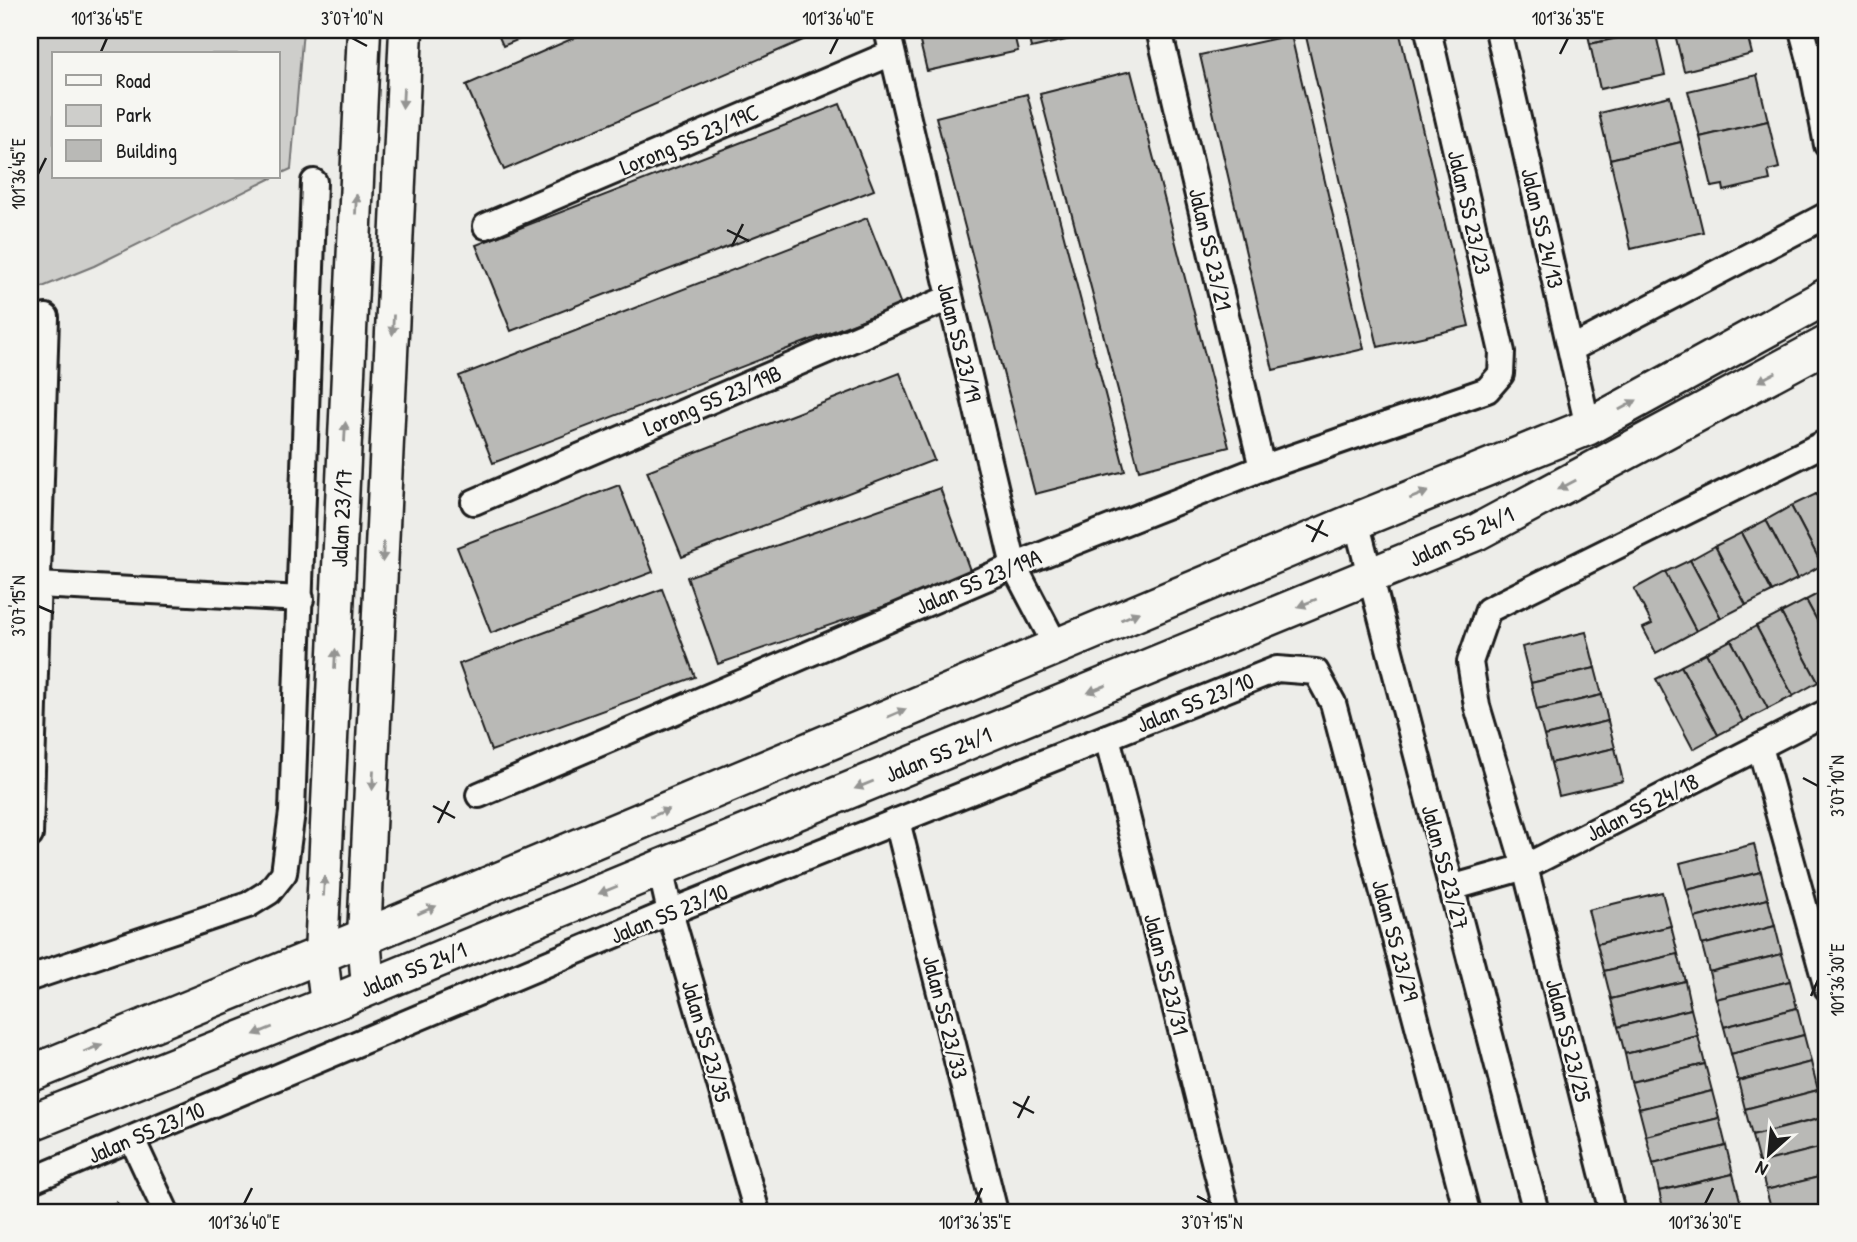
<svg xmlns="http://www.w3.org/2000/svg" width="1857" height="1242" font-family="'Patrick Hand',sans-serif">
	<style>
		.green { fill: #cececb; stroke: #757574; stroke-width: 2 }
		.building { fill: #b9b9b6; stroke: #1c1c1c; stroke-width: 2 }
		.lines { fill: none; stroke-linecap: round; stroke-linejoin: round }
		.minor-casing { stroke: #1c1c1c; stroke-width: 30 }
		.tertiary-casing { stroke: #1c1c1c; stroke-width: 37 }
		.secondary-casing { stroke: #1c1c1c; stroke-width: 40 }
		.minor { stroke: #f6f6f2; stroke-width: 24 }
		.tertiary { stroke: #f6f6f2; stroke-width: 32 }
		.secondary { stroke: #f6f6f2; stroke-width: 35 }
		.oneway { fill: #949492 }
		.ticks { fill: none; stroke: #1c1c1c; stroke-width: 2.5 }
		.labels { text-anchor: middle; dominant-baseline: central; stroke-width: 5; stroke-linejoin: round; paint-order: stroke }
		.street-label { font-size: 23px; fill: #1c1c1c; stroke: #f6f6f2 }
		.neatline { fill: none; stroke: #1c1c1c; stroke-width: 2.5 }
		.ticks-label { font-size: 18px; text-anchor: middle; fill: #1c1c1c }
	</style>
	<rect width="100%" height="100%" fill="#edede9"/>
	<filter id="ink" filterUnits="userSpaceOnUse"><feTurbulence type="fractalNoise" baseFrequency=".0143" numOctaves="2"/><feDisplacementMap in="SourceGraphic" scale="14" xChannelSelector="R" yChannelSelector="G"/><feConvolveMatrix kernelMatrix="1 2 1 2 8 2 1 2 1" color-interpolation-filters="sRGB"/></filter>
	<g filter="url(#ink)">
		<path class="green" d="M30 30H303L291 169 278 175V54H54V177H274L94 266 30 292Z"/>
		<g class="building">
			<path d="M496 30H541L503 46Z"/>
			<path d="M592 30H826L504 170 466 85Z"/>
			<path d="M917 30H1013L1018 51 927 71Z"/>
			<path d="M1027 30H1110L1031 48Z"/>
			<path d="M1313 30H1399L1469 326 1378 347 1305 32Z"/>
			<path d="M1587 30H1655L1590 44Z"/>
			<path d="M1655 30 1665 75 1600 89 1590 44Z"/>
			<path d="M1674 30H1746L1752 54 1684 71Z"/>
			<path d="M1291 35 1364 349 1273 370 1200 55Z"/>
			<path d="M1131 71 1229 447 1139 470 1040 94Z"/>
			<path d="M1757 75 1768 121 1700 137 1688 91Z"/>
			<path d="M1027 94 1125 471 1035 494 936 117Z"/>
			<path d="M1670 96 1681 142 1610 159 1599 113Z"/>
			<path d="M840 104 874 190 511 331 476 245Z"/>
			<path d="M1768 121 1779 168 1768 171 1770 180 1724 191 1723 185 1712 187 1700 137Z"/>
			<path d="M1681 142 1703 232 1631 249 1610 159Z"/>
			<path d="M867 218 901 305 493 463 459 376Z"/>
			<path d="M900 373 934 460 682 557 647 471Z"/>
			<path d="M619 485 653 572 491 633 457 547Z"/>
			<path d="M940 488 972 576 718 664 687 577Z"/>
			<path d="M1827 488V515L1816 494Z"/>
			<path d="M1816 494 1827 515V563L1822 565 1791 506Z"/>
			<path d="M1791 506 1822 565 1797 579 1766 520Z"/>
			<path d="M1766 520 1797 579 1772 592 1741 533Z"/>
			<path d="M1741 533 1772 592 1746 605 1715 546Z"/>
			<path d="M1715 546 1746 605 1721 618 1690 560Z"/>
			<path d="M1690 560 1721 618 1696 631 1665 572Z"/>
			<path d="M1665 572 1696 631 1656 653 1643 628 1652 624 1634 589Z"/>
			<path d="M662 589 695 677 491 751 459 664Z"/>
			<path d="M1827 589V639L1806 600Z"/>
			<path d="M1806 600 1827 639V678L1818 682 1781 613Z"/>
			<path d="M1781 613 1818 682 1793 696 1756 626Z"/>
			<path d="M1756 626 1793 696 1768 709 1731 640Z"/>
			<path d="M1586 632 1595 668 1531 683 1522 647Z"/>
			<path d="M1731 640 1768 709 1743 722 1706 653Z"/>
			<path d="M1706 653 1743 722 1718 735 1681 666Z"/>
			<path d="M1681 666 1718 735 1693 749 1656 679Z"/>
			<path d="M1595 668 1602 695 1537 710 1531 683Z"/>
			<path d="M1602 695 1608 721 1544 736 1537 710Z"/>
			<path d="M1608 721 1615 748 1551 763 1544 736Z"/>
			<path d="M1615 748 1623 781 1559 796 1551 763Z"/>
			<path d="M1754 844 1761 872 1687 890 1680 863Z"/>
			<path d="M1761 872 1768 899 1695 918 1687 890Z"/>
			<path d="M1662 892 1671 926 1597 944 1588 910Z"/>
			<path d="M1768 899 1775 926 1702 945 1695 918Z"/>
			<path d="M1671 926 1678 954 1604 971 1597 944Z"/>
			<path d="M1775 926 1782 954 1709 972 1702 945Z"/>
			<path d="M1678 954 1685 981 1611 999 1604 971Z"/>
			<path d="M1782 954 1790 981 1716 999 1709 972Z"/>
			<path d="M1685 981 1691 1009 1618 1027 1611 999Z"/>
			<path d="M1790 981 1797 1008 1724 1027 1716 999Z"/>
			<path d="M1797 1008 1804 1035 1731 1054 1724 1027Z"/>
			<path d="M1691 1009 1698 1036 1625 1054 1618 1027Z"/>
			<path d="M1804 1035 1811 1062 1738 1081 1731 1054Z"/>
			<path d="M1698 1036 1705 1064 1631 1082 1625 1054Z"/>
			<path d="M1811 1062 1818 1090 1745 1109 1738 1081Z"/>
			<path d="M1705 1064 1712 1091 1639 1109 1631 1082Z"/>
			<path d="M1818 1090 1826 1117 1752 1136 1745 1109Z"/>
			<path d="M1712 1091 1719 1118 1646 1136 1639 1109Z"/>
			<path d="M1826 1117 1827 1146 1759 1163 1752 1136Z"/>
			<path d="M1719 1118 1726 1146 1653 1164 1646 1136Z"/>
			<path d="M1726 1146 1733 1174 1659 1191 1653 1164Z"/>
			<path d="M1827 1146V1175L1766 1190 1759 1163Z"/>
			<path d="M1733 1174 1741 1204 1706 1212H1664L1659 1191Z"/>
			<path d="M1827 1175V1204L1794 1212H1772L1766 1190Z"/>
			<path d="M117 1202 121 1212H94Z"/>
			<path d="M1827 1204V1212H1794Z"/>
		</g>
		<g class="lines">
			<defs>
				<g id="minor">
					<path d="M887 30 1014 566 1056 646"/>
					<path d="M1159 30 1262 468"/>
					<path d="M1498 30 1588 427"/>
					<path d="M1802 30 1812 67 1827 145"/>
					<path d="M486 226 892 53"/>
					<path d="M1571 349 1827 215"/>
					<path d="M474 502 949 298"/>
					<path d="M1356 521 1536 1212"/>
					<path d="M38 585 301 599"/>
					<path d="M1107 737 1227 1212"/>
					<path d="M1760 747 1827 988"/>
					<path d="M479 795 1014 566 1262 468 1487 390 1501 374 1502 352 1428 30"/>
					<path d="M897 821 995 1212"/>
					<path d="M30 835 46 317"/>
					<path d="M660 868 670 912 757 1212"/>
					<path d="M1451 888 1525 867 1827 712"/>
					<path d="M30 978 248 905 269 892 284 873 292 812 314 182"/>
					<path d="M132 1139 166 1212"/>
					<path d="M30 1181 670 912 1277 669 1316 672 1333 703 1467 1212"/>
					<path d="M1612 1212 1525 867 1477 706 1470 662 1488 610 1827 442"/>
				</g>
				<g id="tertiary">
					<path d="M368 988 364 937 406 30"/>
					<path d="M327 1005 321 954 364 30"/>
				</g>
				<g id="secondary">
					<path d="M30 1074 364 937 1356 521 1588 427 1827 296"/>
					<path d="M30 1123 327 1005 1477 532 1827 344"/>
				</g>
			</defs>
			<use href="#minor" class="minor-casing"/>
			<use href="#tertiary" class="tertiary-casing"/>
			<use href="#secondary" class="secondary-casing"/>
			<use href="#minor" class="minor"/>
			<use href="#tertiary" class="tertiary"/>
			<use href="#secondary" class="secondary"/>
		</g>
		<defs><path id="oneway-solid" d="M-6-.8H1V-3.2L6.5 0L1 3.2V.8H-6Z" transform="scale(1.75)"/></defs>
		<g class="oneway">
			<use href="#oneway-solid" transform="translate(403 98) rotate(93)"/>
			<use href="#oneway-solid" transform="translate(356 204) rotate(-87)"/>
			<use href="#oneway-solid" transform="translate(393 325) rotate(93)"/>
			<use href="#oneway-solid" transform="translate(1767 377) rotate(152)"/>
			<use href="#oneway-solid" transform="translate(1628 405) rotate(-29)"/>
			<use href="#oneway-solid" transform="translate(345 432) rotate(-87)"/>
			<use href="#oneway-solid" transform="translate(1567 485) rotate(152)"/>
			<use href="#oneway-solid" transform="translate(1419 495) rotate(-22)"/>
			<use href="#oneway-solid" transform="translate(383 552) rotate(93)"/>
			<use href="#oneway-solid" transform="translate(1307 603) rotate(158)"/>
			<use href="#oneway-solid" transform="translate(1130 616) rotate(-23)"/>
			<use href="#oneway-solid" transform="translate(335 659) rotate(-87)"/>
			<use href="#oneway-solid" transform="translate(1097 689) rotate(158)"/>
			<use href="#oneway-solid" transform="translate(897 713) rotate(-23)"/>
			<use href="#oneway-solid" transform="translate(373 780) rotate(93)"/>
			<use href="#oneway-solid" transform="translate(864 785) rotate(158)"/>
			<use href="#oneway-solid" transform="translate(660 813) rotate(-23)"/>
			<use href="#oneway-solid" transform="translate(324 886) rotate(-87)"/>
			<use href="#oneway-solid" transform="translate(608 890) rotate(158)"/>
			<use href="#oneway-solid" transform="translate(427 910) rotate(-23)"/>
			<use href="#oneway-solid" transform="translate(263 1031) rotate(158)"/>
			<use href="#oneway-solid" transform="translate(93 1048) rotate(-22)"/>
		</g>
	</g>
	<path class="ticks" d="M352 38 367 46M100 54 107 38M830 54 838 38M1560 54 1568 38M38 174 46 158M727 230 749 241M732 246 743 224M1306 525 1328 536M1312 542 1323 520M38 606 54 613M1803 778 1818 786M433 806 455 818M438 823 449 801M1811 996 1818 980M1013 1102 1034 1113M1018 1118 1029 1096M1197 1196 1212 1204M244 1204 252 1188M975 1204 982 1188M1705 1204 1713 1188"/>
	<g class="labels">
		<g class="street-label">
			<text transform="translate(689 139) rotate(-23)">Lorong SS 23/19C</text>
			<text transform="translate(1470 212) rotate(77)">Jalan SS 23/23</text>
			<text transform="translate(1543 228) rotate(77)">Jalan SS 24/13</text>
			<text transform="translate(1211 249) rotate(77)">Jalan SS 23/21</text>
			<text transform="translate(960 342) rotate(76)">Jalan SS 23/19</text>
			<text transform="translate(712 400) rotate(-23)">Lorong SS 23/19B</text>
			<text transform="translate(341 518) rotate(-87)">Jalan 23/17</text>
			<text transform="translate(1461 536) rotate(-25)">Jalan SS 24/1</text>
			<text transform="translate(978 581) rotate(-23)">Jalan SS 23/19A</text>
			<text transform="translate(1195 702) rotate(-22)">Jalan SS 23/10</text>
			<text transform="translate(938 754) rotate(-22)">Jalan SS 24/1</text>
			<text transform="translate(1642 807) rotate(-27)">Jalan SS 24/18</text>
			<text transform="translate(1446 867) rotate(75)">Jalan SS 23/27</text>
			<text transform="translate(669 913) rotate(-22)">Jalan SS 23/10</text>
			<text transform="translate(1396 940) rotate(75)">Jalan SS 23/29</text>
			<text transform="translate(413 969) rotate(-22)">Jalan SS 24/1</text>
			<text transform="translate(1167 974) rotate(76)">Jalan SS 23/31</text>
			<text transform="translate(946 1017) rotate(76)">Jalan SS 23/33</text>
			<text transform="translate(1569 1040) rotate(76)">Jalan SS 23/25</text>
			<text transform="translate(707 1041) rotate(74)">Jalan SS 23/35</text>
			<text transform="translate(146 1132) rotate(-23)">Jalan SS 23/10</text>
		</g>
	</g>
	<rect width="1857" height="1242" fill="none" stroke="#f6f6f2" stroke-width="77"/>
	<rect x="52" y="52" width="228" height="126" fill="#f6f6f2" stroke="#9f9f9c" stroke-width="2"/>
	<rect x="66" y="75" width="35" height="10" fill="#f6f6f2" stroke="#9f9f9c" stroke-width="2"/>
	<text x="116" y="88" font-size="21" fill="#1c1c1c">Road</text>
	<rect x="66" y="105" width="35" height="21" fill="#cececb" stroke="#9f9f9c" stroke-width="2"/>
	<text x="116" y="122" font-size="21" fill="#1c1c1c">Park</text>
	<rect x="66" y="140" width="35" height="21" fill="#b9b9b6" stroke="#9f9f9c" stroke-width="2"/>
	<text x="116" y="158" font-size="21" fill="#1c1c1c">Building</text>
	<g transform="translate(1769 1154) rotate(207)" stroke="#f6f6f2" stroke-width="5" paint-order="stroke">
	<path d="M0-5L12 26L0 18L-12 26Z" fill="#1c1c1c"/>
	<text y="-10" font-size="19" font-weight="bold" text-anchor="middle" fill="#1c1c1c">N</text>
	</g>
	<rect x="38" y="38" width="1780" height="1166" class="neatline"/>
	<g class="ticks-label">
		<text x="107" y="25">101°36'45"E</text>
		<text x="352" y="25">3°07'10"N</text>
		<text x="838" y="25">101°36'40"E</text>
		<text x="1568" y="25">101°36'35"E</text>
		<text transform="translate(19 174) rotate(-90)" y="6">101°36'45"E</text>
		<text transform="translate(19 606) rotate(-90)" y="6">3°07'15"N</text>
		<text transform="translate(1838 786) rotate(-90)" y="6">3°07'10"N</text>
		<text transform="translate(1838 980) rotate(-90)" y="6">101°36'30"E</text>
		<text x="244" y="1229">101°36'40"E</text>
		<text x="975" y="1229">101°36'35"E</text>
		<text x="1212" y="1229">3°07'15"N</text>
		<text x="1705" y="1229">101°36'30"E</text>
	</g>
</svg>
